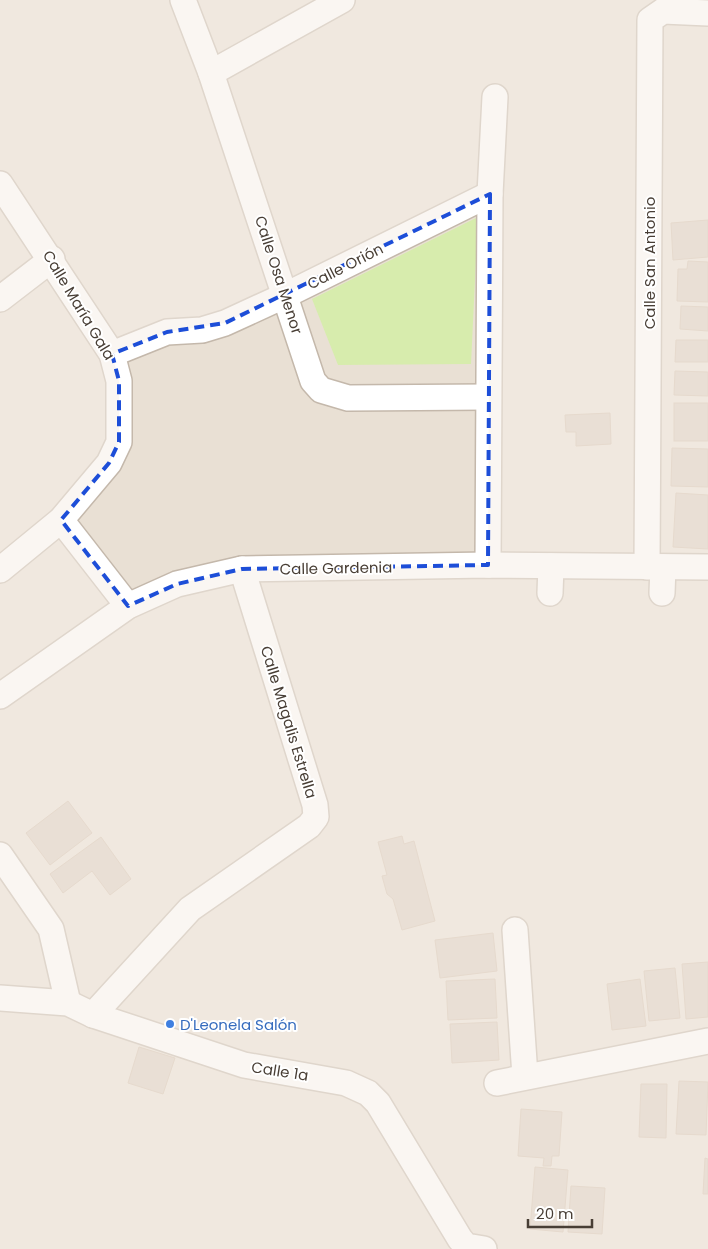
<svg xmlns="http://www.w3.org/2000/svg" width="708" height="1249" font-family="Poppins,sans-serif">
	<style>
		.residential { fill: #e9e0d4 }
		.green { fill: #d7ecad }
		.building { fill: #daccbe; stroke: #d2c0ae }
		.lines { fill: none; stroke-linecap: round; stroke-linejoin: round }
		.minor-casing { stroke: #c4b8ab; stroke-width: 28 }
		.minor { stroke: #fff; stroke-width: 25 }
		.marked { fill: none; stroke: #1d4ed8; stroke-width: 4; stroke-dasharray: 10 6; stroke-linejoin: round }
		.shop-dot { fill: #3f7fe0; stroke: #fff; stroke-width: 2 }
		.labels { text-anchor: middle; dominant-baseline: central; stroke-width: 4; stroke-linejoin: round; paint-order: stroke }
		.street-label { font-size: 15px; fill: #483e35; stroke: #fff }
		.shop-label { font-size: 15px; fill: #366cbe; stroke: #fff; text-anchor: start }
	</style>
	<rect width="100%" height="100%" fill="#f5efe7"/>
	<rect class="residential" x="0" y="0" width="708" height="1249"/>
	<path class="green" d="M478 217 471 364 338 365 312 299Z"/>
	<g class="building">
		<path d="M708 220V257L673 260 671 223Z"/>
		<path d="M688 261 708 262V302L677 301 678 269H687Z"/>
		<path d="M681 306 708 307V331L680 329Z"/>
		<path d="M676 340H708V362H675Z"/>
		<path d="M675 371 708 372V396L674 395Z"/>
		<rect x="674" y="403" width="34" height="38"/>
		<path d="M610 413 611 444 576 446V432H566L565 415Z"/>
		<path d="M672 448 708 449V487L671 486Z"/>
		<path d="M676 493 708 495V549L673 547Z"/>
		<path d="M68 801 92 833 50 865 26 833Z"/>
		<path d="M402 836 404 844 414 841 435 921 402 930 393 899 387 894 382 876 387 875 378 842Z"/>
		<path d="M101 837 131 879 110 895 92 871 63 893 50 874Z"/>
		<path d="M493 933 497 971 440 978 435 940Z"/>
		<path d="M708 962V1017L686 1019 682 964Z"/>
		<path d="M675 968 680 1018 649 1021 644 971Z"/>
		<path d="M495 979 497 1018 448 1020 446 981Z"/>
		<path d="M640 979 646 1026 612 1030 607 984Z"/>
		<path d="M497 1022 499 1060 452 1063 450 1024Z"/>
		<path d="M139 1047 175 1058 163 1094 128 1083Z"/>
		<path d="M679 1081 708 1082 706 1135 676 1134Z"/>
		<path d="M641 1084H667L666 1138 639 1137Z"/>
		<path d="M521 1109 562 1112 559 1156H552L551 1166H543L544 1158 518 1156Z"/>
		<path d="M705 1158 708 1159V1194H703Z"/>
		<path d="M535 1167 568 1170 563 1232 530 1229Z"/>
		<path d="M571 1186 605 1188 602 1234 568 1232Z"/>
	</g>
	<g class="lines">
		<defs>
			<g id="minor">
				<path d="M183 0 211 73 313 381 321 390 348 398 487 397"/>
				<path d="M211 73 342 0"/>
				<path d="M0 184 112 354 119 381V442L109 463 61 520 0 570"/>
				<path d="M0 299 52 259"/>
				<path d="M112 354 167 332 202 330 225 323 286 295 490 194"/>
				<path d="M61 520 128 606"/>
				<path d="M488 565 490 194 495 97"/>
				<path d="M647 567 650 20 663 11 708 13"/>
				<path d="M550 593 551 566"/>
				<path d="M662 593 663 567"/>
				<path d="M0 696 128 606 177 584 242 569 488 565 708 567"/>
				<path d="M0 855 51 929 68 1003"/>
				<path d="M515 930 525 1076"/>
				<path d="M0 998 68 1003 93 1015 244 1065 346 1083 368 1093 378 1103 460 1239 466 1246 484 1249"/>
				<path d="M93 1015 190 909 309 826 316 817 315 805 242 569"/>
				<path d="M497 1083 708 1041"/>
			</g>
		</defs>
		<use href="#minor" class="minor-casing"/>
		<use href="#minor" class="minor"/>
	</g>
	<path d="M0 0H708V1249H0ZM490 194 488 565 242 569 177 584 128 606 61 520 109 463 119 442V381L112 354 167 332 225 323Z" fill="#f5efe7" fill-opacity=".55" fill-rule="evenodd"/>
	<path class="marked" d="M490 194 488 565 242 569 177 584 128 606 61 520 109 463 119 442V381L112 354 167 332 225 323Z"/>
	<circle class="shop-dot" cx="170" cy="1024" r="5"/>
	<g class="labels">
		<g class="street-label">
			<text transform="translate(649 263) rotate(-90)">Calle San Antonio</text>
			<text transform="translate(345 266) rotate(-27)">Calle Orión</text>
			<text transform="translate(279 275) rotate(72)">Calle Osa Menor</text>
			<text transform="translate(79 305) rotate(59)">Calle María Gala</text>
			<text transform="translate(336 568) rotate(-1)">Calle Gardenia</text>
			<text transform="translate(289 722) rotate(73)">Calle Magalis Estrella</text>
			<text transform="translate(280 1071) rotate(9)">Calle 1a</text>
		</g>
		<g class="shop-label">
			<text x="180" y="1024">D'Leonela Salón</text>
		</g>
	</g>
	<path d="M528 1219v8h64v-8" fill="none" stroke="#483e35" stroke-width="2.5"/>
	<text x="536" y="1219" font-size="15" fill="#483e35" stroke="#ffffff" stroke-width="4" paint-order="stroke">20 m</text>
</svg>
